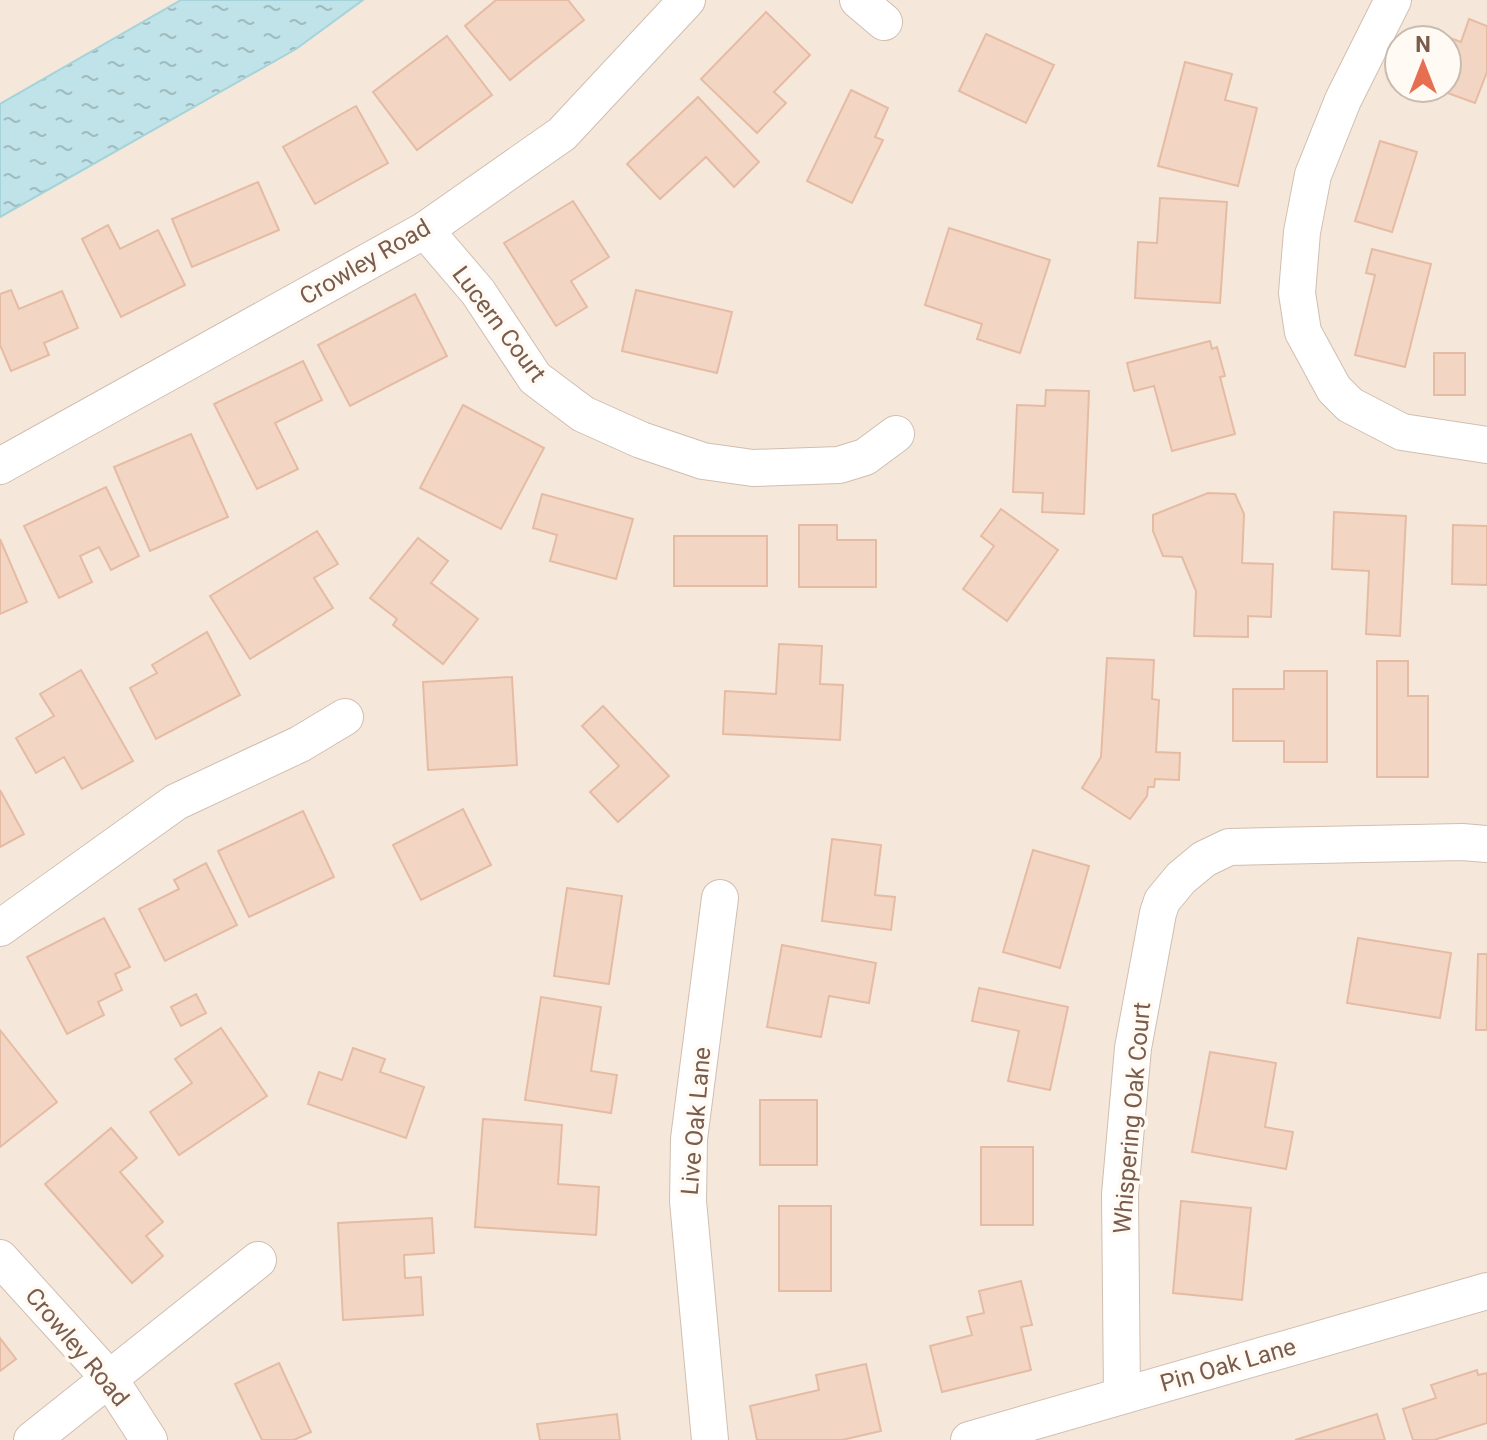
<svg xmlns="http://www.w3.org/2000/svg" width="1487" height="1440" font-family="Roboto,sans-serif">
	<style>
		.residential { fill: #f5e8da; fill-rule: evenodd }
		.water { fill: url(#water-ripples); stroke: #a5d3da; stroke-width: 2 }
		.building { fill: #f3d5c3; stroke: #e6bba3; stroke-width: 2 }
		.lines { fill: none; stroke-linecap: round; stroke-linejoin: round }
		.minor-casing { stroke: #d1beb0; stroke-width: 38 }
		.minor { stroke: #fff; stroke-width: 36 }
		.labels { text-anchor: middle; dominant-baseline: central; stroke-width: 7; stroke-linejoin: round; paint-order: stroke }
		.street-label { font-size: 24px; fill: #7a5c4d; stroke: #fffaf3 }
	</style>
	<defs>
		<pattern id="water-ripples" width="26" height="14" patternUnits="userSpaceOnUse" patternTransform="scale(2)"><rect width="26" height="14" fill="#bfe3e8"/><path d="M2 4q2-2 4 0t4 0M15 11q2-2 4 0t4 0" fill="none" stroke="#a0bbbe"/></pattern>
	</defs>
	<rect width="100%" height="100%" fill="#fdf6ec"/>
	<path class="residential" d="M0 0H1487V1440H0ZM1399 40H1447V88H1399Z"/>
	<path class="water" d="M181 0H363L296 49 0 217V104Z"/>
	<g class="building">
		<path d="M496 0H568L584 20 510 80 465 26Z"/>
		<path d="M766 12 810 55 774 92 786 103 757 133 701 79Z"/>
		<path d="M1469 19 1487 26V72L1475 103 1434 88H1447V40H1428L1431 31 1461 42Z"/>
		<path d="M986 34 1054 65 1026 123 959 91Z"/>
		<path d="M447 36 492 95 417 150 373 92Z"/>
		<path d="M1185 62 1232 74 1225 100 1257 108 1238 186 1158 166Z"/>
		<path d="M851 90 888 108 875 137 883 140 852 203 807 181Z"/>
		<path d="M698 97 759 162 734 187 706 157 660 199 627 164Z"/>
		<path d="M356 106 388 163 315 204 283 147Z"/>
		<path d="M1380 141 1417 152 1392 232 1355 221Z"/>
		<path d="M258 182 279 230 192 267 172 219Z"/>
		<path d="M1160 198 1227 202 1220 303 1135 298 1138 242 1157 243Z"/>
		<path d="M573 201 609 257 571 281 587 307 556 326 504 243Z"/>
		<path d="M108 225 120 249 158 230 185 285 121 317 82 239Z"/>
		<path d="M949 228 1050 260 1020 353 977 339 982 324 925 305Z"/>
		<path d="M1372 249 1431 264 1405 367 1355 355 1375 275 1366 273Z"/>
		<path d="M11 290 19 309 62 291 78 328 44 343 49 355 11 371 0 345V294Z"/>
		<path d="M636 290 732 312 717 373 622 351Z"/>
		<path d="M415 294 447 356 350 406 318 345Z"/>
		<path d="M1210 341 1212 349 1217 347 1225 376 1220 377 1235 434 1172 451 1154 386 1134 391 1127 363Z"/>
		<rect x="1434" y="353" width="31" height="42"/>
		<path d="M303 361 322 400 275 423 298 469 257 489 214 404Z"/>
		<path d="M1046 390 1089 391 1084 514 1042 512 1043 493 1013 492 1017 405 1045 406Z"/>
		<path d="M463 405 544 448 501 529 420 488Z"/>
		<path d="M191 434 228 517 150 551 114 467Z"/>
		<path d="M106 487 139 556 111 570 99 547 80 556 92 582 59 598 24 526Z"/>
		<path d="M1208 493 1235 494 1244 514 1242 563 1273 564 1271 617 1248 616V637L1194 636 1196 591 1182 557 1163 556 1153 531V515Z"/>
		<path d="M542 494 633 519 616 579 550 561 557 535 533 528Z"/>
		<path d="M1001 509 1058 550 1007 621 963 589 994 546 981 536Z"/>
		<path d="M1334 512 1406 516 1400 636 1366 634 1369 571 1332 569Z"/>
		<path d="M799 525H837V540H876V587H799Z"/>
		<path d="M1453 525 1487 526V585L1452 584Z"/>
		<path d="M317 531 338 564 314 578 333 608 250 659 210 596Z"/>
		<rect x="674" y="536" width="93" height="50"/>
		<path d="M418 538 448 561 431 583 478 619 443 664 393 625 397 619 370 598Z"/>
		<path d="M0 539 27 602 0 614Z"/>
		<path d="M207 632 240 695 156 739 130 688 157 673 152 665Z"/>
		<path d="M779 644 822 646 820 684 843 685 840 740 723 734 725 691 776 694Z"/>
		<path d="M1107 658 1154 660 1152 699 1159 700 1156 752 1180 753 1179 780 1155 779 1154 787H1148L1147 796 1130 819 1082 788 1101 757Z"/>
		<path d="M1377 661H1408V696H1428V777H1377Z"/>
		<path d="M81 670 133 761 82 789 64 757 36 773 16 738 54 716 40 694Z"/>
		<path d="M1284 671H1327V762H1284V741H1233V689H1284Z"/>
		<path d="M512 677 517 765 428 770 423 682Z"/>
		<path d="M603 706 669 776 618 822 590 792 619 766 582 726Z"/>
		<path d="M0 790 24 834 0 847Z"/>
		<path d="M463 809 491 865 421 900 393 845Z"/>
		<path d="M303 811 334 877 249 917 218 851Z"/>
		<path d="M832 839 881 845 875 895 895 897 891 930 822 921Z"/>
		<path d="M1033 850 1089 866 1060 968 1003 952Z"/>
		<path d="M206 863 237 925 165 961 139 909 179 889 174 880Z"/>
		<path d="M567 888 622 896 609 984 554 976Z"/>
		<path d="M104 918 130 967 115 974 122 990 98 1002 104 1015 67 1034 27 957Z"/>
		<path d="M1358 938 1451 953 1440 1018 1347 1003Z"/>
		<path d="M782 945 876 963 869 1003 829 996 821 1037 767 1027Z"/>
		<path d="M1478 954H1487V1030H1476Z"/>
		<path d="M979 988 1068 1007 1050 1090 1008 1081 1019 1031 972 1021Z"/>
		<path d="M196 994 206 1013 181 1026 171 1007Z"/>
		<path d="M541 997 601 1007 591 1071 617 1075 611 1113 525 1100Z"/>
		<path d="M221 1028 267 1096 179 1155 150 1112 192 1083 175 1059Z"/>
		<path d="M0 1030 57 1102 0 1147Z"/>
		<path d="M353 1048 385 1059 380 1072 424 1087 406 1138 308 1104 319 1072 342 1080Z"/>
		<path d="M1210 1052 1276 1063 1265 1127 1293 1132 1286 1169 1192 1152Z"/>
		<rect x="760" y="1100" width="57" height="65"/>
		<path d="M483 1119 562 1125 558 1184 599 1187 596 1235 475 1227Z"/>
		<path d="M111 1128 137 1158 120 1172 163 1222 146 1236 163 1256 132 1283 45 1184Z"/>
		<rect x="981" y="1147" width="52" height="78"/>
		<path d="M1181 1201 1251 1208 1242 1300 1173 1293Z"/>
		<rect x="779" y="1206" width="52" height="85"/>
		<path d="M432 1218 434 1253 404 1255 405 1278 421 1277 423 1315 343 1320 338 1223Z"/>
		<path d="M1021 1281 1032 1325 1021 1327 1031 1370 942 1392 930 1346 972 1335 967 1317 984 1313 979 1291Z"/>
		<path d="M0 1338 16 1359 0 1371Z"/>
		<path d="M279 1363 311 1432 294 1440H262L235 1384Z"/>
		<path d="M866 1364 881 1431 842 1440H757L750 1406 819 1390 816 1375Z"/>
		<path d="M1477 1370 1478 1375 1487 1373V1423L1434 1440H1413L1403 1409 1436 1398 1431 1385Z"/>
		<path d="M617 1414 620 1440H540L537 1424Z"/>
		<path d="M1377 1414 1385 1440H1295Z"/>
	</g>
	<g class="lines">
		<defs>
			<g id="minor">
				<path d="M858 0 884 22"/>
				<path d="M1393 0 1343 100 1313 175 1302 232 1297 293 1303 332 1334 389 1350 405 1402 432 1487 445"/>
				<path d="M425 230 478 292 535 378 583 414 641 440 703 461 753 468 839 465 865 457 896 434"/>
				<path d="M0 466 425 230 562 134 687 0"/>
				<path d="M0 928 176 802 300 744 345 717"/>
				<path d="M0 1258 109 1378 149 1440"/>
				<path d="M1122 1395 1120 1194 1133 1048 1158 913 1162 901 1181 878 1204 859 1229 847 1462 842 1487 844"/>
				<path d="M32 1440 258 1260"/>
				<path d="M710 1440 688 1201 689 1139 720 898"/>
				<path d="M969 1440 1487 1291"/>
			</g>
		</defs>
		<use href="#minor" class="minor-casing"/>
		<use href="#minor" class="minor"/>
	</g>
	<g class="labels">
		<g class="street-label">
			<text transform="translate(365 262) rotate(-30)">Crowley Road</text>
			<text transform="translate(499 324) rotate(53)">Lucern Court</text>
			<text transform="translate(1132 1118) rotate(-85)">Whispering Oak Court</text>
			<text transform="translate(696 1121) rotate(-85)">Live Oak Lane</text>
			<text transform="translate(77 1347) rotate(50)">Crowley Road</text>
			<text transform="translate(1228 1365) rotate(-16)">Pin Oak Lane</text>
		</g>
	</g>
	<g transform="translate(1423 64)"><circle r="38" fill="#fffaf3" stroke="#cabbb1" stroke-width="2"/>
	<path d="M0-6L14 30L0 20L-14 30Z" fill="#e76f51"/>
	<text y="-12" font-size="22" font-weight="bold" text-anchor="middle" fill="#7a5c4d">N</text>
	</g>
</svg>
